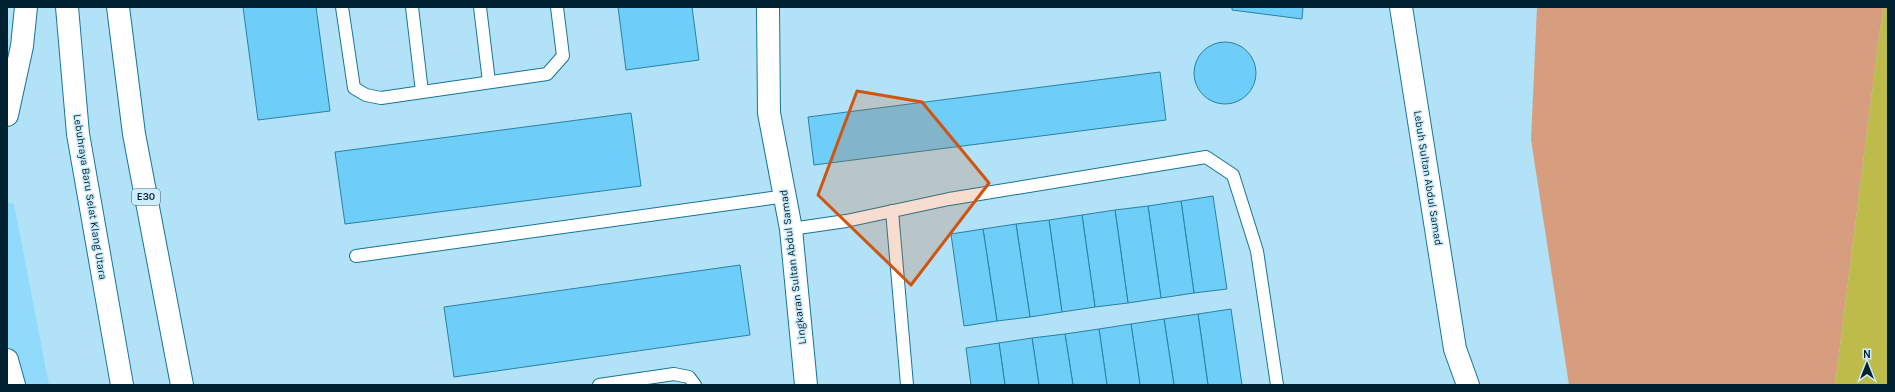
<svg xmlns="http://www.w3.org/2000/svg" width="1895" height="392" font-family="Karla,sans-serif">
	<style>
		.built { fill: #92dafb }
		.green { fill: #d79d7f }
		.water { fill: #bdbc4b }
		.building { fill: #6fcef8; stroke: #2981a4 }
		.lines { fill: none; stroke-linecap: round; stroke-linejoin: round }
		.service-casing { stroke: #167497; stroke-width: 14 }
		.minor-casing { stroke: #167497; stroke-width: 24 }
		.tertiary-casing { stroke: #167497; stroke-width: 24 }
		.motorway-casing { stroke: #167497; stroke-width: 24 }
		.service { stroke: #fff; stroke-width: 12 }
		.minor { stroke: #fff; stroke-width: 22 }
		.tertiary { stroke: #fff; stroke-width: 22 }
		.motorway { stroke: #fff; stroke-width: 22 }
		.marked { fill: #d15410; fill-opacity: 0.2; stroke: #d15410; stroke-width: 3; stroke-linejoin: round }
		.labels { text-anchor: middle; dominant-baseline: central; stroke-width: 3; stroke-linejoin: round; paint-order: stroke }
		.shield { fill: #cdecfc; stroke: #3e5f6d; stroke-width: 1 }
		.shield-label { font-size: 10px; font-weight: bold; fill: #002230 }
		.street-label { font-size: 11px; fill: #002230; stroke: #cdecfc }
	</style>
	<rect width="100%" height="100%" fill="#b2e2f8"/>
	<path class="built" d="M7 202 14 204 49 385H7Z"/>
	<path class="green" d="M1537 7H1884L1880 29 1835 385H1569L1531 140Z"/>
	<path class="water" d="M1884 7H1888V385H1835L1880 29Z"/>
	<g class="building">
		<path d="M243 7H316L330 111 258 120Z"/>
		<path d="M618 7H692L699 60 626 70Z"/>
		<path d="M1232 7H1303L1302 19 1232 10Z"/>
		<circle cx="1225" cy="73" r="31"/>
		<path d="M1160 72 1166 120 814 165 808 117Z"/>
		<path d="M631 113 641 186 345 224 335 152Z"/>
		<path d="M1213 196 1227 289 1194 293 1181 201Z"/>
		<path d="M1181 201 1194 293 1161 298 1148 206Z"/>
		<path d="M1148 206 1161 298 1128 303 1115 210Z"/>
		<path d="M1115 210 1128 303 1095 307 1082 215Z"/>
		<path d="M1082 215 1095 307 1062 312 1049 220Z"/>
		<path d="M1049 220 1062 312 1030 317 1016 224Z"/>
		<path d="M1016 224 1030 317 997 321 983 229Z"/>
		<path d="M983 229 997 321 964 326 951 234Z"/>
		<path d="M740 265 750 335 454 377 444 307Z"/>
		<path d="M1231 309 1242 385H1208L1198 314Z"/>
		<path d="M1198 314 1208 385H1174L1164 319Z"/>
		<path d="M1164 319 1174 385H1140L1131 324Z"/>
		<path d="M1131 324 1140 385H1107L1099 329Z"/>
		<path d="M1099 329 1107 385H1073L1065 334Z"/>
		<path d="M1065 334 1073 385H1039L1032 338Z"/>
		<path d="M1032 338 1039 385H1005L999 343Z"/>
		<path d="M999 343 1005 385H971L966 348Z"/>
	</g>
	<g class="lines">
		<defs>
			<g id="service">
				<path d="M342 7 354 88 366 95 381 98 547 74 563 56 557 7"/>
				<path d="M412 7 422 92"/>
				<path d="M480 7 489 82"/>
				<path d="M892 211 907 385"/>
				<path d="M791 229 846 221 949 199 1206 157 1233 175 1257 251 1277 385"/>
				<path d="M356 256 786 196"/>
				<path d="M599 385 674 374 689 377 695 385"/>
			</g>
			<g id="minor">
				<path d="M768 7 769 113 791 229 806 385"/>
				<path d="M7 115 22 46 26 7"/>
				<path d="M7 360 14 385"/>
			</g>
			<path id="tertiary" d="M1401 7 1455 349 1468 385"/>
			<g id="motorway">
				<path d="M67 7 78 134 122 385"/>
				<path d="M118 7 134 134 182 385"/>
			</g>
		</defs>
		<use href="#service" class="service-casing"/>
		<use href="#minor" class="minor-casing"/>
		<use href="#tertiary" class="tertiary-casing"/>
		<use href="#motorway" class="motorway-casing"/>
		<use href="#service" class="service"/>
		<use href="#minor" class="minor"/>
		<use href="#tertiary" class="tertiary"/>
		<use href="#motorway" class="motorway"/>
	</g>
	<path class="marked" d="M857 91 922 102 989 183 911 285 818 195Z"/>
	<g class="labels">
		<rect class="shield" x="132" y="189" width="28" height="16" rx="3"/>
		<g class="shield-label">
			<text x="146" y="197">E30</text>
		</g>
		<g class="street-label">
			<text transform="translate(1428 178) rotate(81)">Lebuh Sultan Abdul Samad</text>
			<text transform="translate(90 197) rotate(81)">Lebuhraya Baru Selat Klang Utara</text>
			<text transform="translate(793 267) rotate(-97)">Lingkaran Sultan Abdul Samad</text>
		</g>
	</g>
	<rect width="1895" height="392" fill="none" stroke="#002230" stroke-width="16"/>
	<g transform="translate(1867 364)" stroke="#cdecfc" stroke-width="3" paint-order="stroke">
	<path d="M0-3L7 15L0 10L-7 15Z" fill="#002230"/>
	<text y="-6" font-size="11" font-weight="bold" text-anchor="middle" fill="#002230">N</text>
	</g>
</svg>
